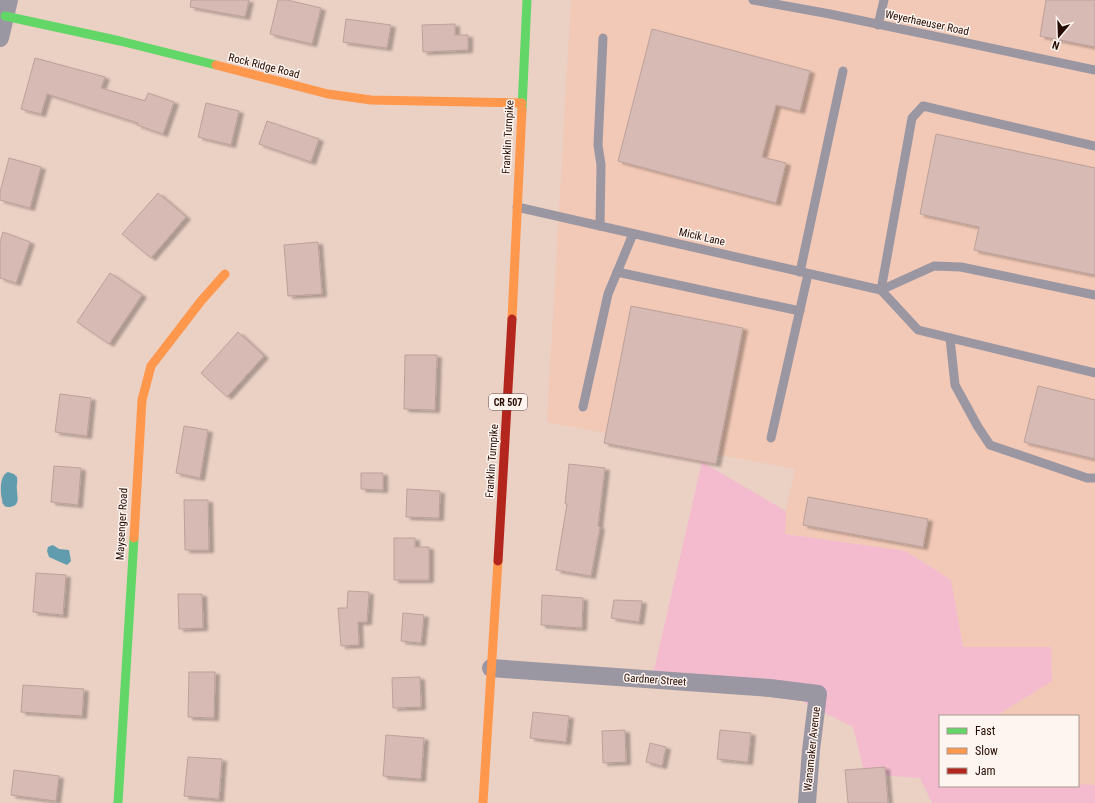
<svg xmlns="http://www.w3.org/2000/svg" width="1095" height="803" font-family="'Roboto Condensed',sans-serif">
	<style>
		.built { fill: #f2c8b6 }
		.green { fill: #f4bbcf }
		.water { fill: #609cae }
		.building { fill: #d6bab3; stroke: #bca19a; filter: url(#shadow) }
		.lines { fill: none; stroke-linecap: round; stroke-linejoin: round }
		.lane { stroke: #9a96a2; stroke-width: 9 }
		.street { stroke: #9a96a2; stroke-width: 18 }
		.fast { stroke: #63d668; stroke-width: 9 }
		.slow { stroke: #ff974d; stroke-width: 9 }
		.jam { stroke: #b3261e; stroke-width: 9 }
		.labels { text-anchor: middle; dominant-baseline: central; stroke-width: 3; stroke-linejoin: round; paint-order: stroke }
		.shield { fill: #fef5f1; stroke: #665049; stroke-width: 1 }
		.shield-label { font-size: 10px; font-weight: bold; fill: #250a01 }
		.street-label { font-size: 11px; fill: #250a01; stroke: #fef5f1 }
	</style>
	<defs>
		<filter id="shadow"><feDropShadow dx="4.5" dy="2.5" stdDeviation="1" flood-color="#0004"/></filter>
	</defs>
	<rect width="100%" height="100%" fill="#ebd0c4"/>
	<path class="built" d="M571 0H1095V785L1078 784V716H996L1052 681 1051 647H963L951 580 906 551 785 534 786 511 795 469 547 422Z"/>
	<path class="green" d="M702 462 786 511 785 534 906 551 951 580 963 647H1051L1052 681 996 716H940V786H1078V784L1095 785V803H932L920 778 865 774 853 727 795 698 651 683Z"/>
	<g class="water">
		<path d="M8 472 14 474 17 477C18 482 16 486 17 490 17 497 21 506 9 507 7 507 5 507 4 505 1 502 3 503 2 499 0 490 0 475 8 472Z"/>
		<path d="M53 545 59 549 69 550 71 561 67 565 49 557 47 551 48 547Z"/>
	</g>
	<g class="building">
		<path d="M191 0H249L245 17 190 7Z"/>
		<path d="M278 0H287L321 8 312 44 270 34Z"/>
		<path d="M1046 0H1095V47L1040 36Z"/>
		<path d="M346 19 391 25 387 48 343 42Z"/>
		<path d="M455 24V35H468V50L423 52 422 25Z"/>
		<path d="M652 29 810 71 800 111 776 105 762 157 786 163 776 203 618 161Z"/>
		<path d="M35 58 105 77 101 88 145 101 148 93 174 102 163 134 137 125 138 123 47 94 41 114 21 109Z"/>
		<path d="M206 103 239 111 231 145 198 137Z"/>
		<path d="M267 121 319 139 311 162 259 144Z"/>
		<path d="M936 134 1095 168V275L974 250 979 227 920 214Z"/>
		<path d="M9 158 41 167 30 208 0 200V192Z"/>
		<path d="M158 193 186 217 151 258 122 234Z"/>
		<path d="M3 232 30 242 16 283 0 278V242Z"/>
		<path d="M318 242 322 294 288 296 284 245Z"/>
		<path d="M110 273 142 295 109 344 77 322Z"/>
		<path d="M631 306 743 328 716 464 604 443Z"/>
		<path d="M238 332 264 356 227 397 201 373Z"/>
		<path d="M405 355H437L435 410 404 409Z"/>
		<path d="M1038 386 1095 400V459L1024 442Z"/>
		<path d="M60 394 91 398 87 436 55 432Z"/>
		<path d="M184 426 208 430 200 478 176 473Z"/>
		<path d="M569 464 605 468 598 526 600 527 591 576 556 570 567 504H565Z"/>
		<path d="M54 466 81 468 78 505 51 502Z"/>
		<path d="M361 473H383V490L361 489Z"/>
		<path d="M407 489 440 491 439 518 406 517Z"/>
		<path d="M808 497 928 519 923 547 803 525Z"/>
		<path d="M184 500H208L209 550H185Z"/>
		<path d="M394 538H415V547H429V580H394Z"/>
		<path d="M36 573 66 575 63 615 33 612Z"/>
		<path d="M348 591 369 592 367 622H358L359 645 341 646 338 608H347Z"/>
		<path d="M178 594H202L203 628 179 629Z"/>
		<path d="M542 595 583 598 582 628 541 625Z"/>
		<path d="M614 600 642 601 639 622 611 618Z"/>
		<path d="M403 613 424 615 421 643 401 641Z"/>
		<path d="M189 672H215L214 718 188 717Z"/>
		<path d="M420 677 421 707 393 708 392 678Z"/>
		<path d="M23 685 84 689 82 716 21 712Z"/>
		<path d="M533 712 569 716 566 742 530 738Z"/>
		<path d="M625 730 626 762 603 763 602 731Z"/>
		<path d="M720 730 751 733 748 762 717 759Z"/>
		<path d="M386 735 424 738 421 779 383 776Z"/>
		<path d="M650 743 666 747 662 766 646 762Z"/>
		<path d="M188 757 222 759 219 799 184 796Z"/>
		<path d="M885 767 888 803H848L845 770Z"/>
		<path d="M14 770 59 776 56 801 11 795Z"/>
	</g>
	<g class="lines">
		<g class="lane">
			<path d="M753 0 830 14 1095 70"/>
			<path d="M878 25 884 0"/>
			<path d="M517 207 881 290"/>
			<path d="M600 226 601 165 598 145 603 38"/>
			<path d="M617 272 800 311"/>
			<path d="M800 272 843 71"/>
			<path d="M881 290 912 118 923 106 1095 146"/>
			<path d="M881 290 918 330 1095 373"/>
			<path d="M881 290 934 266 961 267 1095 295"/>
			<path d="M950 338 955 385 978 427 990 445 1087 478H1095"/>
			<path d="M583 407 608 294 633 234"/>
			<path d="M771 438 808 274"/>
		</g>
		<g class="street">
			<path d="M0 38 9 0"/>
			<path d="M491 668 770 688 818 694 811 750 807 803"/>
		</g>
		<g class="fast">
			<path d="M5 16 120 41 216 65"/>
			<path d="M522 109 527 0"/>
			<path d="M118 803 134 538"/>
		</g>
		<g class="slow">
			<path d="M216 65 328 94 371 100 522 103"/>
			<path d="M512 319 522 109"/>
			<path d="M134 538 142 400 151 366 201 301 225 274"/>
			<path d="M483 803 498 561"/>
		</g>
		<path class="jam" d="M498 561 512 319"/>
	</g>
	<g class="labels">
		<rect class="shield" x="489" y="394" width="38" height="16" rx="3"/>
		<g class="shield-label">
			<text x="508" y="402">CR 507</text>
		</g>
		<g class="street-label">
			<text transform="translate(927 23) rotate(12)">Weyerhaeuser Road</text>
			<text transform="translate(264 66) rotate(14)">Rock Ridge Road</text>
			<text transform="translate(508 137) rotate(-87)">Franklin Turnpike</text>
			<text transform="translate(702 237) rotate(13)">Micik Lane</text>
			<text transform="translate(492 461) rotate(-86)">Franklin Turnpike</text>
			<text transform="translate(122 524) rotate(-87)">Maysenger Road</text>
			<text transform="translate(655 680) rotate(4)">Gardner Street</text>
			<text transform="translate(812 749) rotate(-84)">Wanamaker Avenue</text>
		</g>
	</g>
	<rect x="939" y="715" width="140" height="72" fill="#fef5f1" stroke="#a79791"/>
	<rect x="947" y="728" width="20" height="6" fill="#63d668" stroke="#a79791"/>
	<text x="975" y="735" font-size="12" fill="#250a01">Fast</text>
	<rect x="947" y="748" width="20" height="6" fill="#ff974d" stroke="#a79791"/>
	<text x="975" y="755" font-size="12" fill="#250a01">Slow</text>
	<rect x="947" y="768" width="20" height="6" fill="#b3261e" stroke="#a79791"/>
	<text x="975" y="775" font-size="12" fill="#250a01">Jam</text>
	<g transform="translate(1059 36) rotate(199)" stroke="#fef5f1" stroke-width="3" paint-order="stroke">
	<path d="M0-3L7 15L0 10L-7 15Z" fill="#250a01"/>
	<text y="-6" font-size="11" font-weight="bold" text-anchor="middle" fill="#250a01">N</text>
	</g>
</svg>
